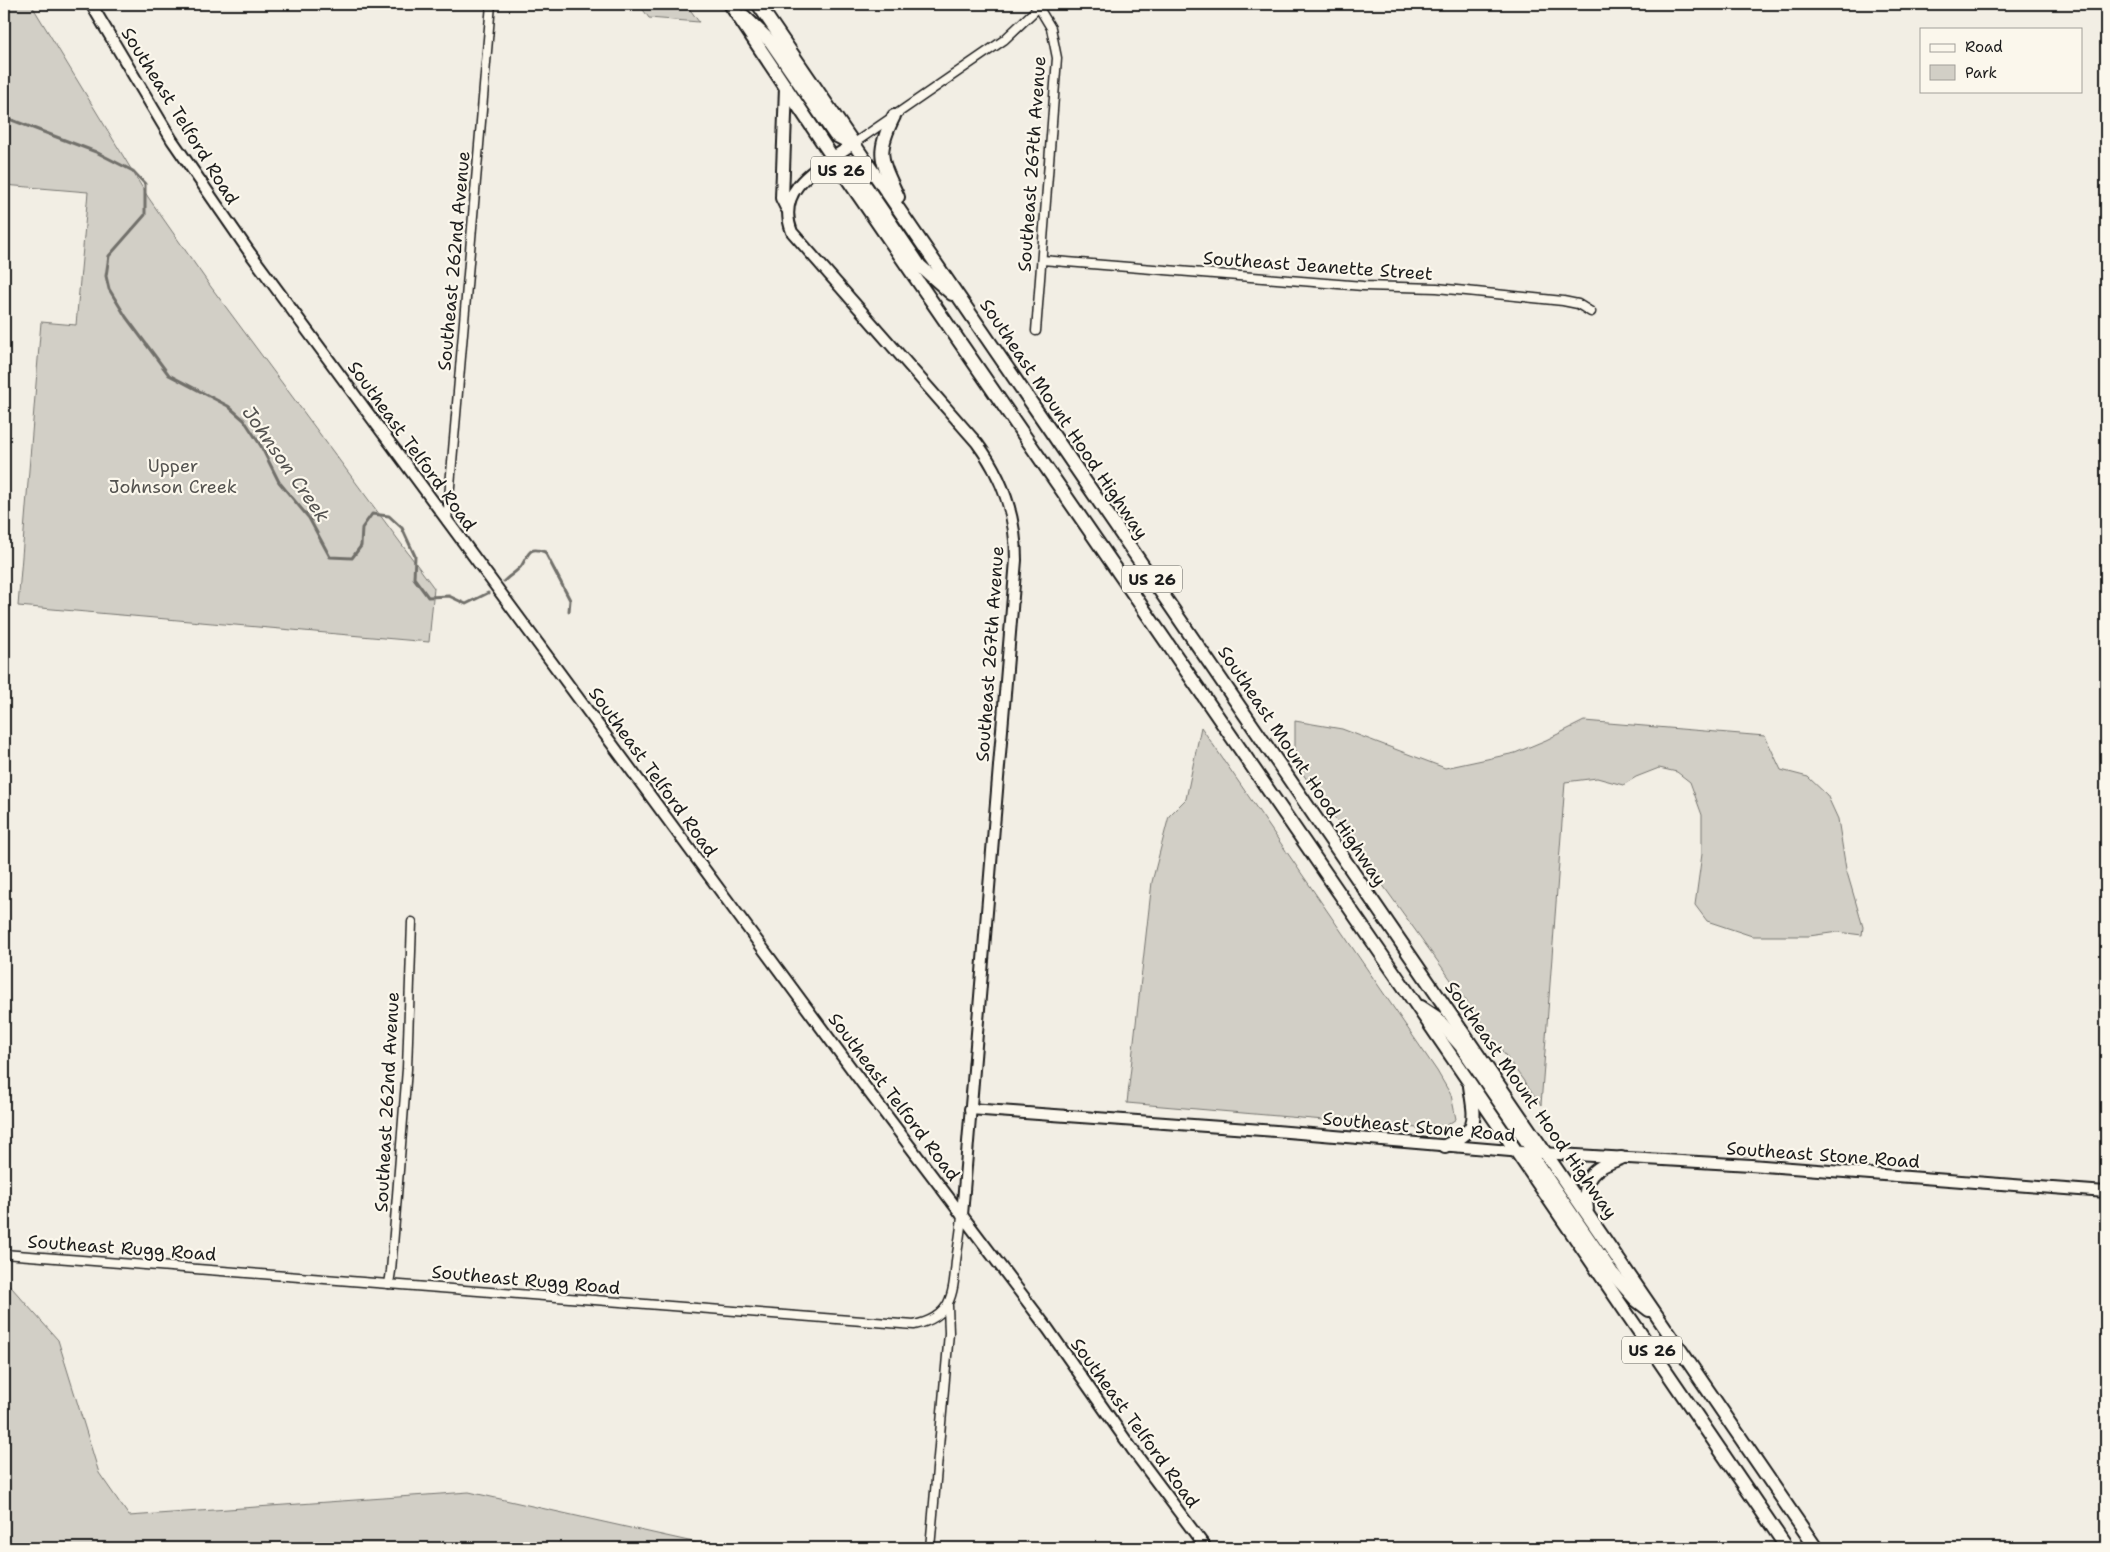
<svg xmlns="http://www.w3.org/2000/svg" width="2110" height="1552" font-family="'Shantell Sans',sans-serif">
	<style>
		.green { fill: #d2cfc6; stroke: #777671 }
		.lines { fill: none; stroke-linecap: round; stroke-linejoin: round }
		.stream { stroke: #716f6b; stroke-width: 3 }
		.minor-casing { stroke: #1c1c1c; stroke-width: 11 }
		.tertiary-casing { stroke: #1c1c1c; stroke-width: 14 }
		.trunk-casing { stroke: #1c1c1c; stroke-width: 16 }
		.minor { stroke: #fbf7ec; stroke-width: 8 }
		.tertiary { stroke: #fbf7ec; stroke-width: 10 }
		.trunk { stroke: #fbf7ec; stroke-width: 12 }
		.labels { text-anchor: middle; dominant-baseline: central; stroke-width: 4.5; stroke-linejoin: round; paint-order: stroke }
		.shield { fill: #fbf7ec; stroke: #5f5e5a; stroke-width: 1 }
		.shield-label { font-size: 16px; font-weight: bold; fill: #1c1c1c }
		.street-label { font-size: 18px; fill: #1c1c1c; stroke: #fbf7ec }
		.park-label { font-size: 18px; fill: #53524f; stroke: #fbf7ec }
		.water-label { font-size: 19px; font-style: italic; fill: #545351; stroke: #fbf7ec }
	</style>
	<rect width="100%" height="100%" fill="#f2eee4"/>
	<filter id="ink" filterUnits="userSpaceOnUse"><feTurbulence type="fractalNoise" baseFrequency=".02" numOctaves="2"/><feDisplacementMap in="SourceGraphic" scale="10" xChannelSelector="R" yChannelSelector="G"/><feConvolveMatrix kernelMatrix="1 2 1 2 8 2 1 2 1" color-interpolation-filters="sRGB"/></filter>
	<g filter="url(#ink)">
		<g class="green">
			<path d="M4 4H31L148 197 211 287 434 588 429 642 18 606 41 322 76 325 88 192 4 185Z"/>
			<path d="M639 4H686L699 22 649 18Z"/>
			<path d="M1295 721 1342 729 1445 768 1515 753 1546 740 1584 721 1765 736 1781 770 1808 777 1827 795 1838 819 1846 869 1863 927 1862 935 1838 932 1809 936H1752L1707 921 1695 905 1702 854V815L1690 782 1677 772 1659 768 1636 777 1623 785 1597 778 1565 782 1541 1105 1295 763Z"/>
			<path d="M1201 727 1437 1071 1451 1095 1456 1119 1440 1130 1127 1103 1152 882 1169 816 1186 799Z"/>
			<path d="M4 1279 58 1340 99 1473 129 1516 469 1492 720 1548H4Z"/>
		</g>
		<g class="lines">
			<g class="stream">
				<path d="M4 117 96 152 133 171 145 184V215L109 256 106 276 109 289 126 317 169 375 228 406 244 420 261 446 279 482 309 518 330 557 352 558 361 546 362 528 372 514 389 516 402 528 415 556 414 578 428 597 449 596 466 604 488 593"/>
				<path d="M504 581C509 576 518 571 522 565 529 553 529 546 545 552L570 600 569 611"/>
			</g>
			<defs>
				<g id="minor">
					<path d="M853 144 1004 40 1042 4"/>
					<path d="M1042 260 1363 286 1437 288 1563 301 1578 304 1591 312"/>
					<path d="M1036 331 1057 58 1051 28 1039 8"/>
					<path d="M447 521 491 4"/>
					<path d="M4 1254 914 1325C952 1317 953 1295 956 1261 958 1246 961 1231 962 1215"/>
					<path d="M389 1284 391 1271 407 1069 412 922"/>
					<path d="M930 1548 949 1333 948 1306"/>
				</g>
				<g id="tertiary">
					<path d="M91 4 172 140 250 253 862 1083 1048 1329 1132 1449 1206 1548"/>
					<path d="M853 144C822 166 774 186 792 232L977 443C1003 478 1016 515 1016 560L962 1215"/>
					<path d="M970 1109 1276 1131 1522 1152"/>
					<path d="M1541 1153 1751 1165 2106 1192"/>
				</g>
				<g id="trunk">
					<path d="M730 4 833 158 1415 1003 1787 1548"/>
					<path d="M758 4 1816 1548"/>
					<path d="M744 16 771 42 835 135 852 144"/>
					<path d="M786 87 782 198 787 208"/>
					<path d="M894 116C875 154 881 160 898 197"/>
					<path d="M833 158 852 166 920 266 952 294"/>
					<path d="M1421 1007 1436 1017 1461 1046 1534 1152"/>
					<path d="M1445 1146C1480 1129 1475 1121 1470 1086"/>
					<path d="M1529 1152 1612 1273 1636 1300 1649 1310"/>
					<path d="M1587 1209C1582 1177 1592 1168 1621 1158"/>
				</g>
			</defs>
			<use href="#minor" class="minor-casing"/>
			<use href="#tertiary" class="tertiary-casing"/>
			<use href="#trunk" class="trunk-casing"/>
			<use href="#minor" class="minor"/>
			<use href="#tertiary" class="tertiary"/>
			<use href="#trunk" class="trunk"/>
		</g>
	</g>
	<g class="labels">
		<g class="shield">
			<rect x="811" y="156.5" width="60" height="27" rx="4"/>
			<rect x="1122" y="565.5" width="60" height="27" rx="4"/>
			<rect x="1622" y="1336.5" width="60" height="27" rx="4"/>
		</g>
		<g class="shield-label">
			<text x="841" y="170">US 26</text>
			<text x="1152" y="579">US 26</text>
			<text x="1652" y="1350">US 26</text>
		</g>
		<g class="street-label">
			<text transform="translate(180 116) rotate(58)">Southeast Telford Road</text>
			<text transform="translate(1032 164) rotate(-86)">Southeast 267th Avenue</text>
			<text transform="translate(454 261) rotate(-85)">Southeast 262nd Avenue</text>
			<text transform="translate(1318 266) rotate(4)">Southeast Jeanette Street</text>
			<text transform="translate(1064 419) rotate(56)">Southeast Mount Hood Highway</text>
			<text transform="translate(412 446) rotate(54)">Southeast Telford Road</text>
			<text transform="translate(990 654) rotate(-86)">Southeast 267th Avenue</text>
			<text transform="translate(1302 766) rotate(56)">Southeast Mount Hood Highway</text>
			<text transform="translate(653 772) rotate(54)">Southeast Telford Road</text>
			<text transform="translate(894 1097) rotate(53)">Southeast Telford Road</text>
			<text transform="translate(1531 1100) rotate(55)">Southeast Mount Hood Highway</text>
			<text transform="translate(387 1102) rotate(-87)">Southeast 262nd Avenue</text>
			<text transform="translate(1419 1127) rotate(5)">Southeast Stone Road</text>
			<text transform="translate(1823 1155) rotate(4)">Southeast Stone Road</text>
			<text transform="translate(122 1248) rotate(4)">Southeast Rugg Road</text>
			<text transform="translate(526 1280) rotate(5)">Southeast Rugg Road</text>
			<text transform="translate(1135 1423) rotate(54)">Southeast Telford Road</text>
		</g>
		<g class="park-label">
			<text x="173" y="466">Upper<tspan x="173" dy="21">Johnson Creek</tspan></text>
		</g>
		<g class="water-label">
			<text transform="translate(286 464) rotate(55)">Johnson Creek</text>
		</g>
	</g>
	<rect width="2110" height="1552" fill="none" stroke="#fbf7ec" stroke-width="20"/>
	<rect x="10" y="10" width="2090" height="1532" fill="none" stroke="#1c1c1c" stroke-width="2" filter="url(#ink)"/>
	<rect x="1920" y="28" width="162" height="65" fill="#fbf7ec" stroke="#a29f99"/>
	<rect x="1930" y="44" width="25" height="8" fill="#fbf7ec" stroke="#a29f99"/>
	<text x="1965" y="52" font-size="15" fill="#1c1c1c">Road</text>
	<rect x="1930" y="65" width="25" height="15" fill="#d2cfc6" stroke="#a29f99"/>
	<text x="1965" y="78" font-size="15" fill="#1c1c1c">Park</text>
</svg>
